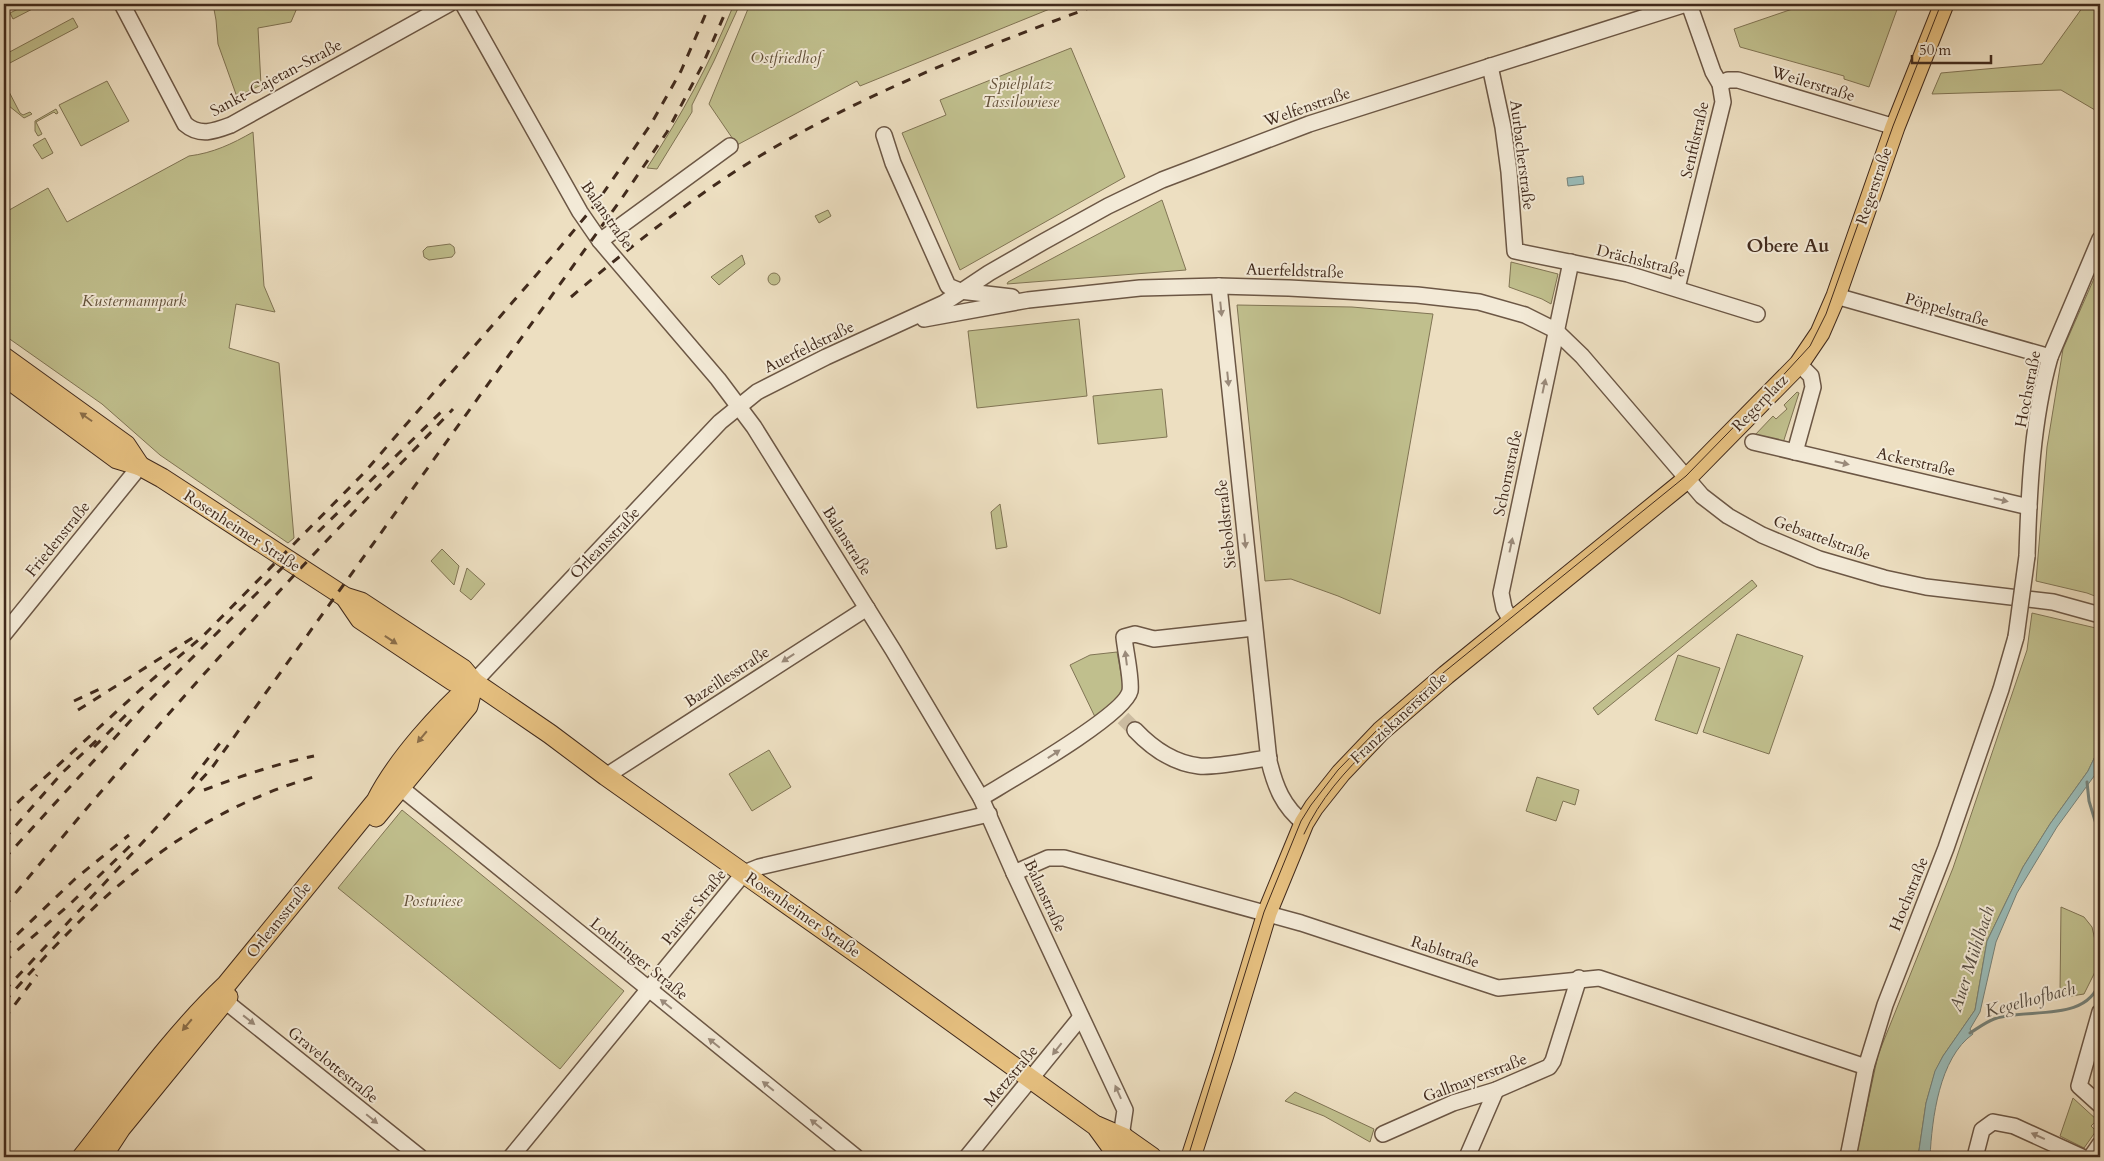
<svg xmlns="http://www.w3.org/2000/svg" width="2104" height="1161" font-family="Cardo,serif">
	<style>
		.green { fill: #c0bf8d; stroke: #807454 }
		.water { fill: #9abcb9; stroke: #76827a }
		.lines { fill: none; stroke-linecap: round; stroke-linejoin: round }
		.stream { stroke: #76827a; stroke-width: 3 }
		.minor-tunnel { stroke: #cbbba0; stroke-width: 15; stroke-dasharray: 15 8; stroke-linecap: butt }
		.minor-casing { stroke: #6c5745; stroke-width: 18 }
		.major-casing { stroke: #412a1c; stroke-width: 21 }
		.minor { stroke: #f3ead7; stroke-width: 15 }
		.major { stroke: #e6c080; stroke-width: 19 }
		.tram { stroke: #412a1c; stroke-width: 1 }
		.rail { stroke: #412a1c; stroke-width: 3; stroke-dasharray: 9 9; stroke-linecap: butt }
		.minor-bridge-casing { stroke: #6c5745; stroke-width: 18; stroke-linecap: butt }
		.minor-bridge { stroke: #f3ead7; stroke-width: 15 }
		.oneway { fill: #9a8a7a }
		.oneway2 { fill: #8b6e49 }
		.labels { text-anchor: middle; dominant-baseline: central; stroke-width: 4; stroke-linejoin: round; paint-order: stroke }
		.park-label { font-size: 16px; font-style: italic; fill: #614f38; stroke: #f3ead7 }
		.street-label { font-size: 16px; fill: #412a1c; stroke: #f3ead7 }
		.water-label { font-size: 18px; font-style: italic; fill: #574e43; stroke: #f3ead7 }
		.quarter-label { font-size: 19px; font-weight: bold; fill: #412a1c; stroke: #f3ead7 }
	</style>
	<rect width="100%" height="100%" fill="#eddfc1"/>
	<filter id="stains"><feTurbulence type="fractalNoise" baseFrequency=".004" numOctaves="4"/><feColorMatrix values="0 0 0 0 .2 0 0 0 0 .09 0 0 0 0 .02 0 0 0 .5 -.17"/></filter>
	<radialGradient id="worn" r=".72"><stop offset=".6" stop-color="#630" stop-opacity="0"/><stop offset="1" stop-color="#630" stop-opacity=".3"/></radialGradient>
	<g class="green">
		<path d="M28 4H42L13 19 10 13Z"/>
		<path d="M213 4H317V5L297 8 291 22 258 28 261 85 237 97 218 44 216 20Z"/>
		<path d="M734 4H740L714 61 692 105V112L657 169 647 168C682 114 710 64 734 4Z"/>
		<path d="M750 4H1062L860 86 857 81 737 145 709 104Z"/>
		<path d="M1807 4H1899L1869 87 1844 79V76L1740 47 1734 29Z"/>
		<path d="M2085 4H2100V113L2061 90 1932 94 1941 73 2042 64Z"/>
		<path d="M73 18 78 27 8 64 4 55Z"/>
		<path d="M1071 48 1125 177 960 270 902 133 946 115 940 100Z"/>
		<path d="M107 81 129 121 81 146 59 105Z"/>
		<path d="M5 84 20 113 23 115 30 112 32 114 24 118 4 102Z"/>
		<path d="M56 109 58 113 56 114 54 112 36 122 42 134 38 136 35 131V121Z"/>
		<path d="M253 132 264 286 275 312 236 304 229 348 279 363 294 538 288 543 160 455 102 404 4 335V213L48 188 67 222 189 156C213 153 232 144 253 132Z"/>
		<path d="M45 138 53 153 42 159 33 145Z"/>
		<path d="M1162 200 1186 270 1007 284 1008 282Z"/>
		<path d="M828 210 831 216 819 223 815 216Z"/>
		<path d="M450 244 454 247 455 253 452 257 429 260 424 257 423 251 427 247Z"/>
		<path d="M742 255 745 264 719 285 711 277Z"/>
		<path d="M1511 262 1558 274 1551 304 1542 299 1509 287Z"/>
		<path d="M2100 265V386L2095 414 2100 457V598L2087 593 2036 581 2047 447 2063 349Z"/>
		<circle cx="774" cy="279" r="6"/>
		<path d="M1237 305 1352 307 1433 314 1380 614 1338 596 1291 579 1265 581Z"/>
		<path d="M1079 319 1087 396 977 408 968 331Z"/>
		<path d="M1162 389 1167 437 1098 444 1093 396Z"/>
		<path d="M1797 392 1799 393 1783 443 1754 436 1773 416 1776 419 1787 409 1784 405Z"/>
		<path d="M1000 504 1007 547 996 549 991 512Z"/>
		<path d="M442 549 459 566 454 585 431 561Z"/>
		<path d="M467 568 485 584 471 600 460 591Z"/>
		<path d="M1752 580 1757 586 1598 715 1593 708Z"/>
		<path d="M2032 613 2100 629V746L2088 771 2050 824 2023 867 1987 941 1975 1010 1943 1056 1935 1072 1926 1103 1918 1157H1856L1878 1055 1953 868 2027 650Z"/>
		<path d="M1737 634 1803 656 1769 754 1703 732Z"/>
		<path d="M1117 652 1124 690 1096 719 1070 665 1090 655Z"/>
		<path d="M1678 655 1720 668 1697 734 1655 720Z"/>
		<path d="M769 750 791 787 752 811 729 774Z"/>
		<path d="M1537 777 1579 790 1575 805 1563 801 1556 821 1526 811Z"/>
		<path d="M402 810 624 991 560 1069 338 888Z"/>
		<path d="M2061 907 2084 917 2092 927 2100 962 2084 994 2065 997 2060 993Z"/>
		<path d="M1295 1092 1374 1129 1370 1142 1324 1116 1285 1101Z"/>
		<path d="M2073 1098 2097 1120 2091 1126 2096 1131 2084 1148 2060 1136Z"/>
	</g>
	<g class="water">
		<path d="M1583 176 1584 184 1568 186 1567 178Z"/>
		<path d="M2100 386V457L2095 414Z"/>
		<path d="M2100 746V768L2057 827 2017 893 1996 942 1980 1012 1970 1029 1973 1034C1939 1058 1932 1119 1930 1157H1918L1926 1103 1935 1071 1943 1056 1975 1010 1987 941 2023 867 2050 824 2088 771Z"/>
	</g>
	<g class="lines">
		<g class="stream">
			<path d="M2087 782 2089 801 2100 837"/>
			<path d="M1970 1033C1978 1028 1986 1022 1994 1019 2026 1007 2087 1024 2100 981"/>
		</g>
		<path class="minor-tunnel" d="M1123 718 1135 730"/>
		<defs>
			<g id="minor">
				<path d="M122 4 185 124C200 137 215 131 231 125L449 4"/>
				<path d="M463 4 580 212 600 241 718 379 754 427 893 650 981 798 1014 873 1125 1110 1122 1130 1125 1138"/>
				<path d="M1490 66 1503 127 1509 172 1515 251 1628 274 1757 314"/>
				<path d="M1720 84 1728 80H1738L1895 127"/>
				<path d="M884 135 893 163 948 286 960 291 1012 297"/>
				<path d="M600 241 730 146"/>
				<path d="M1219 286 1269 761C1275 786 1283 807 1304 823"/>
				<path d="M1677 288 1723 102 1720 84 1713 72 1689 4"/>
				<path d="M1836 296 2050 357"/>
				<path d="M924 319 1028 300 1140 288 1219 286 1289 288 1417 295 1479 302 1525 315 1555 330 1582 356 1702 496 1728 516 1762 535 1819 559 1884 578 1926 587 2053 602 2100 615"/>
				<path d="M1753 442 2029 507"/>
				<path d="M1795 452 1813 387 1811 376 1799 364"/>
				<path d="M2027 556C2029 490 2032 421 2050 357L2100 239"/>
				<path d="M1511 621 1504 608 1501 593 1571 262"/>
				<path d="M4 634 140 466"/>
				<path d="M474 682 720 422 757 392 826 357 944 303 989 273 1043 242 1108 206 1162 180 1309 124 1686 4"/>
				<path d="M1135 730C1152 748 1173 763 1199 766 1214 768 1251 760 1269 758"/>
				<path d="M606 776 867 608"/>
				<path d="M401 788 856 1157"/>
				<path d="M981 798C1007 782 1124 716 1130 691 1132 680 1125 649 1124 637L1135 634 1154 639 1254 628"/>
				<path d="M1014 873 1048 858H1064L1301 923 1498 988 1599 978 1866 1067"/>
				<path d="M225 1001 420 1157"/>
				<path d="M2100 1012 2079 1086 2100 1105"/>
				<path d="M1383 1134 1453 1103 1496 1090 1549 1067 1553 1061 1579 978"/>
				<path d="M511 1157 744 873 759 867 989 814"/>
				<path d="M967 1157 1081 1017"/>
				<path d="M1467 1157 1496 1090"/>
				<path d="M1848 1157 1866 1067 1885 1005 1946 848 2001 689 2016 637"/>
				<path d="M1975 1157 1982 1130 1993 1122 2014 1126 2082 1157"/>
				<path d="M2091 1157 2100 1144"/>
			</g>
			<g id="major">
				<path d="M4 357 126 445 140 466"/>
				<path d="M4 376 117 459 140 466 162 478 345 597 361 602 463 669 474 682 550 734 606 776 869 962 1096 1126 1112 1148 1124 1157"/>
				<path d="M345 597 360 619 453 681 474 682"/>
				<path d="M376 817 468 706 474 682"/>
				<path d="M1097 1126 1125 1138 1152 1157"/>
				<path d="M82 1157C128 1099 172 1036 226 985L376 801C396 761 440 712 474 682"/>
				<path d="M102 1157 121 1128 228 997"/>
				<path d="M1191 1157 1224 1055 1267 913 1304 823 1314 807 1341 773 1381 731 1446 675 1681 484 1799 364 1820 333 1836 296 1895 127 1944 4"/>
			</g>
		</defs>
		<use href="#minor" class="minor-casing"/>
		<use href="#major" class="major-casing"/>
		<use href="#minor" class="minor"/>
		<use href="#major" class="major"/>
		<g class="tram">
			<path d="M1304 834C1319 800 1346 770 1372 745"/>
			<path d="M1188 1157 1264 912 1301 821 1311 805 1338 770 1379 728 1443 673 1686 476 1764 396 1810 346 1826 314 1893 126 1941 4"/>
		</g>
		<g class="rail">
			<path d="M571 297C637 241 706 186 782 143 883 86 991 44 1100 4"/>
			<path d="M318 532 442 411"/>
			<path d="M74 701 106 686"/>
			<path d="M78 710 194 637"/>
			<path d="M94 747 128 713"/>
			<path d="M192 779 224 738"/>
			<path d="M204 790C241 776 276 764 314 756"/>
			<path d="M4 815 140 690 203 636 363 474 551 258 595 205 651 124 681 71 710 4"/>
			<path d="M4 839 62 773 98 739"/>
			<path d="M4 859 143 707 295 555"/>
			<path d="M4 907C104 786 207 668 314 554 360 505 407 458 453 409"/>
			<path d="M4 947 75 879 129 835"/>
			<path d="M4 962 70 904 131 845"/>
			<path d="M4 991 211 769 622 198 667 132 702 66 729 4"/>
			<path d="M4 1002C95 899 181 815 317 776"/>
			<path d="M4 1019 37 975"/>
		</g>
		<defs>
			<path id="minor-bridge" d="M2016 637 2027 556"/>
		</defs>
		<use href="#minor-bridge" class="minor-bridge-casing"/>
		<use href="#minor-bridge" class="minor-bridge"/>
	</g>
	<defs><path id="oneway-solid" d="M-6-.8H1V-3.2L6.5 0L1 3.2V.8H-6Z" transform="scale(1.25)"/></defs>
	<g class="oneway">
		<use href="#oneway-solid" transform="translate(1221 309) rotate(84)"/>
		<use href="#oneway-solid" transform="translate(1228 379) rotate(84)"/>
		<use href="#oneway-solid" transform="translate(1544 386) rotate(-78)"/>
		<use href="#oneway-solid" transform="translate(1842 463) rotate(13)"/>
		<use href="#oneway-solid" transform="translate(2001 500) rotate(13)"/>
		<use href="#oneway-solid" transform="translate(1245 541) rotate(84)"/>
		<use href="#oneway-solid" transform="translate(1511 545) rotate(-78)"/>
		<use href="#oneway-solid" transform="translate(788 658) rotate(147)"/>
		<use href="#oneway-solid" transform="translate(1126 658) rotate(-97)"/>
		<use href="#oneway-solid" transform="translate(1054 754) rotate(-34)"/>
		<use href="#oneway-solid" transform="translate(666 1004) rotate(-141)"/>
		<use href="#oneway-solid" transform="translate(249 1020) rotate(38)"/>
		<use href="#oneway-solid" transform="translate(714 1043) rotate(-141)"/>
		<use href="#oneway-solid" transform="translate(1057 1049) rotate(128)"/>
		<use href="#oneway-solid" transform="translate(768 1086) rotate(-141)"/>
		<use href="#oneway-solid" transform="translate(1118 1092) rotate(-114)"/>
		<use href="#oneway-solid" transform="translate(372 1119) rotate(39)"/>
		<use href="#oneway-solid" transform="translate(816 1124) rotate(-141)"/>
		<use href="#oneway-solid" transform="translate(2038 1136) rotate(-156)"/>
	</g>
	<g class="oneway2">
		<use href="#oneway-solid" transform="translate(86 417) rotate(-145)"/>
		<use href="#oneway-solid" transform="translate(391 640) rotate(34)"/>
		<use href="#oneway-solid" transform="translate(422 737) rotate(130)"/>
		<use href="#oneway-solid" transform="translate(187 1025) rotate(130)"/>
	</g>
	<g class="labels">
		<g class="park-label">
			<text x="786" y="58">Ostfriedhof</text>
			<text x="1021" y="84">Spielplatz<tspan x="1021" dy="18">Tassilowiese</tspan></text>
			<text x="134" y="301">Kustermannpark</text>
			<text x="433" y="901">Postwiese</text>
		</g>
		<g class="street-label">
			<text transform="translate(276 78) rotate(-28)">Sankt-Cajetan-Straße</text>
			<text transform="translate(1813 84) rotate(17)">Weilerstraße</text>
			<text transform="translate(1307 107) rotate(-19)">Welfenstraße</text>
			<text transform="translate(1695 140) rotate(-77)">Senftlstraße</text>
			<text transform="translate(1522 155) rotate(83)">Aurbacherstraße</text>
			<text transform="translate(1874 186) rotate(-71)">Regerstraße</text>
			<text transform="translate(607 215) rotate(55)">Balanstraße</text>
			<text transform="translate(1641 261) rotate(14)">Drächslstraße</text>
			<text transform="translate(1295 271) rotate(2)">Auerfeldstraße</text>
			<text transform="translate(1947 310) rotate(16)">Pöppelstraße</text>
			<text transform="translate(809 347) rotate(-26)">Auerfeldstraße</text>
			<text transform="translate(2028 389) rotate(-79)">Hochstraße</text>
			<text transform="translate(1760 403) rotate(-46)">Regerplatz</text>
			<text transform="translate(1916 462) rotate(13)">Ackerstraße</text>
			<text transform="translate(1508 473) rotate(-78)">Schornstraße</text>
			<text transform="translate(1226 524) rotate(-96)">Sieboldstraße</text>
			<text transform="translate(242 531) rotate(33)">Rosenheimer Straße</text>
			<text transform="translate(1822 538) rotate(20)">Gebsattelstraße</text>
			<text transform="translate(58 539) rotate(-51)">Friedenstraße</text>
			<text transform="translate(847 541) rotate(58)">Balanstraße</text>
			<text transform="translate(605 543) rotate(-46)">Orleansstraße</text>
			<text transform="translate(727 677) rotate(-33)">Bazeillesstraße</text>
			<text transform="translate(1399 718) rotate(-43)">Franziskanerstraße</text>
			<text transform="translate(1909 894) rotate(-68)">Hochstraße</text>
			<text transform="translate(1045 896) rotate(65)">Balanstraße</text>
			<text transform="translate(694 907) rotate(-51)">Pariser Straße</text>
			<text transform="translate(803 915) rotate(35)">Rosenheimer Straße</text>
			<text transform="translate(279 920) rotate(-51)">Orleansstraße</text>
			<text transform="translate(1445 952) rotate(18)">Rablstraße</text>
			<text transform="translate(639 959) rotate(39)">Lothringer Straße</text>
			<text transform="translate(333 1065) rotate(39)">Gravelottestraße</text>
			<text transform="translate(1011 1076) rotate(-50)">Metzstraße</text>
			<text transform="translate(1475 1078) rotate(-21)">Gallmayerstraße</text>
		</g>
		<g class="water-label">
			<text transform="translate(1972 959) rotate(-72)">Auer Mühlbach</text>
			<text transform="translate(2030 1000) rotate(-15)">Kegelhofbach</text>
		</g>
		<g class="quarter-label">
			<text x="1788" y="246">Obere Au</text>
		</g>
	</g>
	<rect width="2104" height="1161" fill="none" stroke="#eddfc1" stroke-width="20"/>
	<rect x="5" y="5" width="2094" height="1151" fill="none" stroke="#412a1c" stroke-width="2.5"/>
	<rect x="10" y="10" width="2084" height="1141" fill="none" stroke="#412a1c"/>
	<path d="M1912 55v8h79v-8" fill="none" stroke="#412a1c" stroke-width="2.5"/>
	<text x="1919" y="55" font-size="15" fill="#412a1c" stroke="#f3ead7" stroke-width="4" paint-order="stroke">50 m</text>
	<rect width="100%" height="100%" filter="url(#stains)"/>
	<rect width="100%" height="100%" fill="url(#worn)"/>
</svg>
